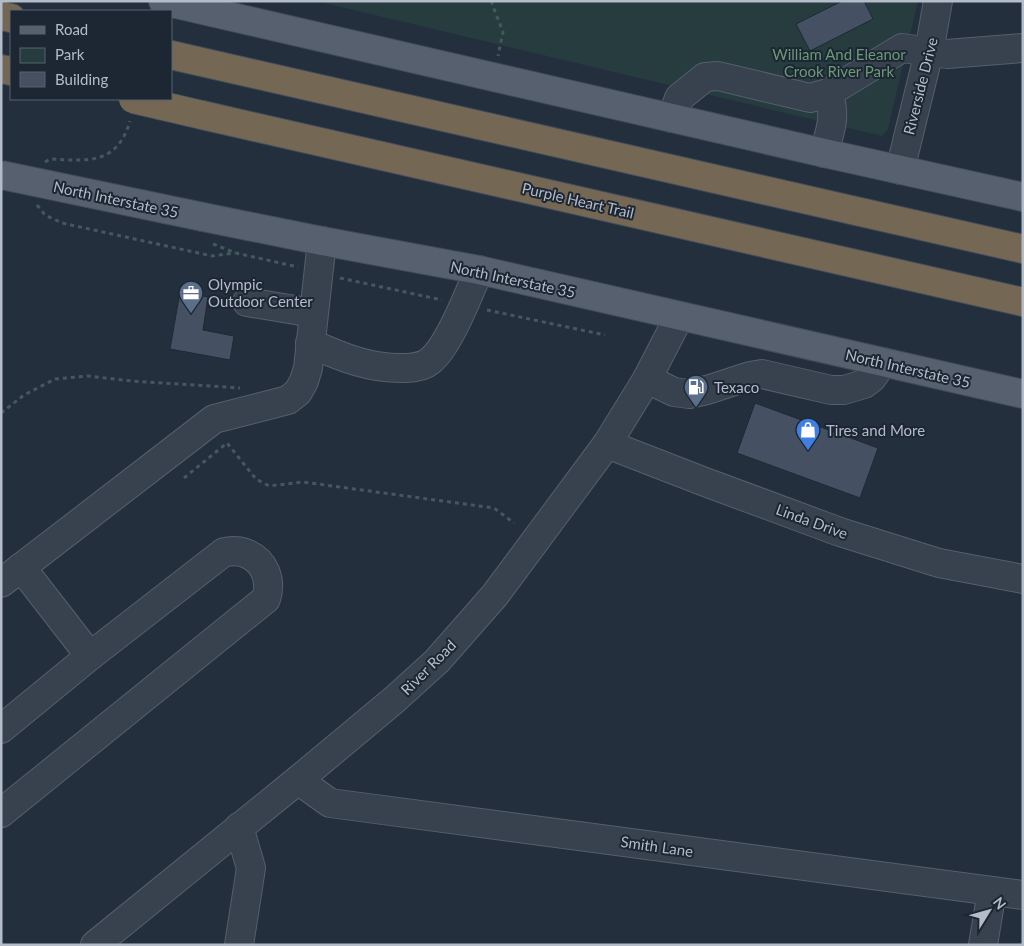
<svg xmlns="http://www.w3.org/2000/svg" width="1024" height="946" font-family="Lato,sans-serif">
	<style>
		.green { fill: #263c3f }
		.building { fill: #455162; stroke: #1f2835 }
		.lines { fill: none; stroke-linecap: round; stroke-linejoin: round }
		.minor-casing { stroke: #565f6c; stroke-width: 30 }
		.major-casing { stroke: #414a57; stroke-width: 30 }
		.highway-casing { stroke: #434c59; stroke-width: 30 }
		.path { stroke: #44595c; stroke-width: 3; stroke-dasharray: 4 4; stroke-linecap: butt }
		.minor { stroke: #38414e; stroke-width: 28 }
		.major { stroke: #56606e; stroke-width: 28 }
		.highway { stroke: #746855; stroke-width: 28 }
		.major-bridge-casing { stroke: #414a57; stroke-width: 30; stroke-linecap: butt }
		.highway-bridge-casing { stroke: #434c59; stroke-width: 30; stroke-linecap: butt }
		.major-bridge { stroke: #56606e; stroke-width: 28 }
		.highway-bridge { stroke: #746855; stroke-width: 28 }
		.labels { text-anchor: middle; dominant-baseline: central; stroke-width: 4; stroke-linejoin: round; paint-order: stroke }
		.park-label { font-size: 15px; fill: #6b9a76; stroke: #1d2633 }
		.street-label { font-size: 15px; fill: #b4bcc9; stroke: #1d2633 }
		.poi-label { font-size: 15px; fill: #b4bcc9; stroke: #1d2633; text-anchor: start }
	</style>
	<rect width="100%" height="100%" fill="#242f3e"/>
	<path class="green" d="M316 1H918L888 129 882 136Z"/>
	<g class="building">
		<path d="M842 1H864L873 19 810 51 796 24Z"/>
		<path d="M180 292 208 297 203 330 234 336 230 360 170 349Z"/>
		<path d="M755 403 878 448 860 498 737 453Z"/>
	</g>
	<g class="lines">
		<defs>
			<g id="minor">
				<path d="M672 118 679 98 705 77 718 76 810 98 828 93 902 48 947 54 1023 48"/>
				<path d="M824 153C830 131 837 116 828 93"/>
				<path d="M900 170 929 52 938 1"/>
				<path d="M247 302 313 313"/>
				<path d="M310 343C341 357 370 369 405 368 413 368 424 366 430 361 449 346 469 293 479 270"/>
				<path d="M647 379 674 392 689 394 707 390 750 376 762 374 831 390H844L864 384 872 378 883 362"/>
				<path d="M607 444 705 482 840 532 939 563 1023 579"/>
				<path d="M21 567 90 656"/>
				<path d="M1 583 214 419 288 400 298 392 304 381 308 368 322 241"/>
				<path d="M1 729 90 656 224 552C231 551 238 550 245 553 265 560 272 581 266 599L1 813"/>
				<path d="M298 780 330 803 1023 895"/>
				<path d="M239 827 251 868 239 945"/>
				<path d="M95 945 298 780 394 700 437 661 495 595 607 444 647 379 679 317"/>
				<path d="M983 945 992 891"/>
			</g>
			<g id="major">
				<path d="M163 1 824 153 1023 197"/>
				<path d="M203 217 322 241 479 270 1023 394"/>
			</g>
			<g id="highway">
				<path d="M1 16 11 18"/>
				<path d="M171 55 1023 249"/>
				<path d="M1 69 11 71"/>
				<path d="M202 115 1023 302"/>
			</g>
		</defs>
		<use href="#minor" class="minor-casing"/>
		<use href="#major" class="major-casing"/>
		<use href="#highway" class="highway-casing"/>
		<g class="path">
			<path d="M491 1 503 32 498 56"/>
			<path d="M45 162 50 159C88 161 117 165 130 121"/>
			<path d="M37 205 45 215 62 223 212 256 235 253"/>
			<path d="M213 244 236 253 298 267"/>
			<path d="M340 278 442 300"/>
			<path d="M487 310 605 335"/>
			<path d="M1 413 24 395 55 379 88 376 132 381 240 388"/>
			<path d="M184 478 227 443 256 479 269 486 303 482 494 508 514 523"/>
		</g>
		<use href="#minor" class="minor"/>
		<use href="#major" class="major"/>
		<use href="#highway" class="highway"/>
		<defs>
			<path id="major-bridge" d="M1 175 203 217"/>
			<path id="highway-bridge" d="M133 99 202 115"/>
		</defs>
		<use href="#major-bridge" class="major-bridge-casing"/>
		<use href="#highway-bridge" class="highway-bridge-casing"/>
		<use href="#major-bridge" class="major-bridge"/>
		<use href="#highway-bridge" class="highway-bridge"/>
	</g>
	<defs>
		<symbol id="office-pin" viewBox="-11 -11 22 30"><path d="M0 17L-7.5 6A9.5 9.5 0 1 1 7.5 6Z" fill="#5c6f8a" stroke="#1d2633"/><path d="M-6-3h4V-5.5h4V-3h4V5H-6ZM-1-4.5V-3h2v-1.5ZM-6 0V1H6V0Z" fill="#fff"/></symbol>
		<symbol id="fuel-pin" viewBox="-11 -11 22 30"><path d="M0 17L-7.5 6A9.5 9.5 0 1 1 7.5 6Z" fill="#5c6f8a" stroke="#1d2633"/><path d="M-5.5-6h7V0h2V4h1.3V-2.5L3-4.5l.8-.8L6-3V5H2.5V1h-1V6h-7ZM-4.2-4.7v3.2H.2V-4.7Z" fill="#fff"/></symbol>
		<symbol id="shop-pin" viewBox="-11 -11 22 30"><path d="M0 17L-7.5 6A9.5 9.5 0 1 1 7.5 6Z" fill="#3f7fe0" stroke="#1d2633"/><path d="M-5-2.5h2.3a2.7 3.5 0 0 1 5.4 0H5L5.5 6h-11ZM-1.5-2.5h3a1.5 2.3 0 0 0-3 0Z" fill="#fff"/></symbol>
	</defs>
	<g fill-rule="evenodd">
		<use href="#office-pin" x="177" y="279" width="28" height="38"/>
		<use href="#fuel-pin" x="682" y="373" width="28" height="38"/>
		<use href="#shop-pin" x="794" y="416" width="28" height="38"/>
	</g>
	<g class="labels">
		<g class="park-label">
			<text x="839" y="54">William And Eleanor<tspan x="839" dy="17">Crook River Park</tspan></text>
		</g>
		<g class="street-label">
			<text transform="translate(920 86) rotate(-76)">Riverside Drive</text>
			<text transform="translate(116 199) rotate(12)">North Interstate 35</text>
			<text transform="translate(578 200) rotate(13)">Purple Heart Trail</text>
			<text transform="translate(513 279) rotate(12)">North Interstate 35</text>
			<text transform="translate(908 368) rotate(13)">North Interstate 35</text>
			<text transform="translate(812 521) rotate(20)">Linda Drive</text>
			<text transform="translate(428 667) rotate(-45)">River Road</text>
			<text transform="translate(657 846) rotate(8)">Smith Lane</text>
		</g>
		<g class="poi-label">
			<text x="208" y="284">Olympic<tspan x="208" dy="17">Outdoor Center</tspan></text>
			<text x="714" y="387">Texaco</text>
			<text x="826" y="430">Tires and More</text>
		</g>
	</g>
	<rect width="1024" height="946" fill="none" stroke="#b4bcc9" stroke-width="5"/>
	<rect x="10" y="10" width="162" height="90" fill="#1d2633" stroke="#59626f"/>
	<rect x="20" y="26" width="25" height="8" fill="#56606e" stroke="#59626f"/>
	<text x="55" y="35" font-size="15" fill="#b4bcc9">Road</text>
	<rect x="20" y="48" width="25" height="15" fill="#263c3f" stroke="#59626f"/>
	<text x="55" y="60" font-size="15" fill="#b4bcc9">Park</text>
	<rect x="20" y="72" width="25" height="15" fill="#455162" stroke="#59626f"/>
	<text x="55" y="85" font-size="15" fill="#b4bcc9">Building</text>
	<g transform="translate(989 911) rotate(53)" stroke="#1d2633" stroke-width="4" paint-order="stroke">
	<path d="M0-4L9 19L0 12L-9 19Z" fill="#b4bcc9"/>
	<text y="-8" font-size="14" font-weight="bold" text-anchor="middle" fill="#b4bcc9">N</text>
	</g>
</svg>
